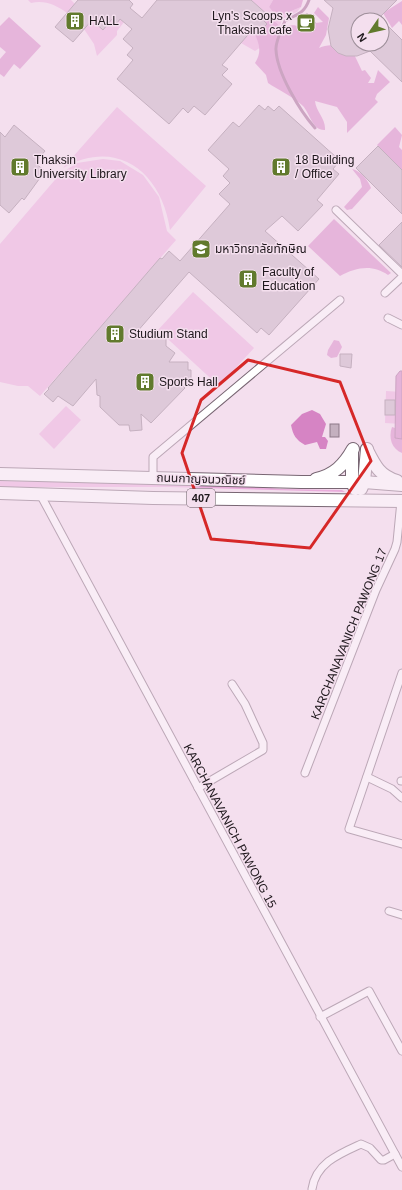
<svg xmlns="http://www.w3.org/2000/svg" width="402" height="1190" font-family="Helvetica,'Noto Sans Thai',sans-serif">
	<style>
		.green { fill: #eaaddc }
		.forest { fill: #d684c4 }
		.water { fill: #d07ebe; stroke: #9b5f8d }
		.lines { fill: none; stroke-linecap: round; stroke-linejoin: round }
		.stream { stroke: #9b5f8d; stroke-width: 3 }
		.building { fill: #c4b0bf; stroke: #8c7987 }
		.street-casing { stroke: #786673; stroke-width: 9 }
		.primary-casing { stroke: #786673; stroke-width: 14 }
		.street { stroke: #fff; stroke-width: 7 }
		.primary { stroke: #fff; stroke-width: 12 }
		.marked { fill: none; stroke: #d62828; stroke-width: 3; stroke-linejoin: round }
		.labels { text-anchor: middle; dominant-baseline: central; stroke-width: 3; stroke-linejoin: round; paint-order: stroke }
		.shield { fill: #f4dfee; stroke: #5e535b; stroke-width: 1 }
		.shield-label { font-size: 11px; font-weight: bold; fill: #1e171c }
		.poi-label { font-size: 12px; fill: #1e171c; stroke: #f4dfee; text-anchor: start }
		.street-label { font-size: 12px; fill: #1e171c; stroke: #f4dfee }
	</style>
	<rect width="100%" height="100%" fill="#f4dfee"/>
	<g class="green">
		<path d="M28 0H71L75 4 67 13C56 5 45 0 31 3Z"/>
		<path d="M251 0H273L269 7 277 17 301 7 297 12 282 19 280 26Z"/>
		<path d="M112 19 117 23 120 19 124 22 117 31V35L97 56 94 44 84 29 92 20 103 29Z"/>
		<path d="M251 26 261 47 255 51 241 43 245 38 242 36Z"/>
		<path d="M117 107 206 186 170 230C162 173 118 137 63 168Z"/>
		<path d="M103 159 120 161 143 175 159 197 167 231 176 240 40 396 28 386H18L0 382V244L60 174 77 163Z"/>
		<path d="M193 292 254 348 219 386 158 330Z"/>
		<path d="M386 391 402 392V424L385 423Z"/>
		<path d="M66 406 81 420 54 449 39 434Z"/>
		<path d="M0 481 253 486 280 489 342 490 345 492 169 487H0Z"/>
	</g>
	<g class="forest">
		<path d="M273 0H303L301 7 277 17 269 7Z"/>
		<path d="M402 1V25L399 21 392 28 383 13Z"/>
		<path d="M318 7 329 18 326 35 319 48C331 42 340 47 352 50L362 71 365 70 371 78 368 83H374L378 70 390 82 377 94 375 99 378 102 347 133V122L337 107 315 101C316 112 326 119 325 130 313 131 310 114 303 106 295 98 277 89 268 83L266 75 255 63C264 49 257 40 251 26L258 33 266 24 264 21 269 16 282 28C291 24 299 24 306 32L316 23 323 22 314 13Z"/>
		<path d="M9 17 41 46 20 69 14 64 4 77 0 74V59L6 52 0 47V26Z"/>
		<path d="M395 127 402 135 399 147 402 150V170L377 145Z"/>
		<path d="M352 169C361 171 368 180 371 188L352 209 347 210 344 207 362 187 360 179Z"/>
		<path d="M334 219 391 273 388 275C373 264 356 267 340 276L308 246Z"/>
		<path d="M334 340 339 341 342 347 337 357 331 358 327 355 328 350Z"/>
		<path d="M312 410 320 414 326 424 322 437H325L328 441 326 449H320L317 442 305 445C296 440 293 435 291 425L302 414Z"/>
		<path d="M392 427 395 428V438L402 439V453C392 449 388 438 392 427Z"/>
	</g>
	<path class="water" d="M400 371H402V439L395 438 396 376Z"/>
	<g class="lines">
		<path class="stream" d="M309 0C304 14 297 14 285 21 282 29 275 42 276 50 277 73 300 111 315 128"/>
	</g>
	<g class="building">
		<path d="M78 0H129L133 4 130 8 142 18 157 0H251L269 16 264 21 267 24 258 33 253 29 222 65 228 69 222 75 232 84 205 115 194 106 188 113 183 108 169 124 117 79 133 60 127 55 133 48 123 39 132 29 120 19 117 23 112 19 103 30 92 20 73 42 55 27Z"/>
		<path d="M324 0H397L381 16 385 20H358V44H382V20L402 40V82L370 51 357 56H346L338 53 331 46 328 29 333 8Z"/>
		<path d="M307 13 316 23 306 32 297 22Z"/>
		<path d="M259 105 265 110 268 106 274 111 279 106 336 157 333 161 337 164 333 169 339 174 317 200 323 205 298 231 282 216 265 231 319 279 269 335 261 328 257 333 189 272 136 333 159 334V338H166V346L175 353 169 362H188V370H191V379H176L185 388 151 423 141 414 142 430 130 431 129 425H119L100 407V396L97 395 96 379 73 406 58 396 53 402 44 394 49 389 48 388 160 258 162 259 169 251 180 261 230 204 219 194 230 183 223 176 229 169 208 150 233 122 239 127Z"/>
		<path d="M14 125 45 151 35 163 45 171 24 200 22 198 9 213 0 205V132L5 137Z"/>
		<path d="M378 146 402 170V214L356 168Z"/>
		<path d="M402 222V267L379 245Z"/>
		<path d="M340 354H352L351 368 340 366Z"/>
		<rect x="385" y="400" width="10" height="15"/>
		<rect x="330" y="424" width="9" height="13"/>
	</g>
	<g class="lines">
		<defs>
			<g id="street">
				<path d="M336 210 402 274"/>
				<path d="M385 293 402 277"/>
				<path d="M388 318 402 325"/>
				<path d="M153 478V457L340 300"/>
				<path d="M40 494 402 1167"/>
				<path d="M402 673 349 829 402 844"/>
				<path d="M305 773 376 590 395 549 397 542 401 501"/>
				<path d="M367 777 392 789 402 798"/>
				<path d="M401 781H402"/>
				<path d="M198 788 263 750V743L245 704 232 684"/>
				<path d="M389 911 402 915"/>
				<path d="M320 1017 369 991 402 1051"/>
				<path d="M312 1189C316 1163 339 1154 361 1144L370 1148 381 1160H384L395 1154"/>
			</g>
			<g id="primary">
				<path d="M367 450C375 466 380 476 397 481"/>
				<path d="M352 452V482L355 489"/>
				<path d="M0 474 301 482H364L402 485"/>
				<path d="M316 479C334 475 344 465 353 449"/>
				<path d="M361 489 364 482 367 449"/>
				<path d="M0 493 153 498 402 501"/>
			</g>
		</defs>
		<use href="#street" class="street-casing"/>
		<use href="#primary" class="primary-casing"/>
		<use href="#street" class="street"/>
		<use href="#primary" class="primary"/>
	</g>
	<path d="M0 0H402V1190H0ZM248 360 340 382 371 461 310 548 211 539 182 453 201 400Z" fill="#f4dfee" fill-opacity=".55" fill-rule="evenodd"/>
	<path class="marked" d="M248 360 340 382 371 461 310 548 211 539 182 453 201 400Z"/>
	<defs>
		<symbol id="building-square" viewBox="-11 -11 22 22"><rect x="-9" y="-9" width="18" height="18" rx="4" fill="#617a2d" stroke="#f4dfee"/><path d="M-4-6H4V6H1V3H-1V6H-4ZM-2.5-4.3h1.7v1.8h-1.7ZM.8-4.3h1.7v1.8H.8ZM-2.5-1h1.7V.8h-1.7ZM.8-1h1.7V.8H.8Z" fill="#fff"/></symbol>
		<symbol id="cafe-square" viewBox="-11 -11 22 22"><rect x="-9" y="-9" width="18" height="18" rx="4" fill="#617a2d" stroke="#f4dfee"/><path d="M-5.5-4.5H6V0H3Q3 3.5 0 3.5H-2.5Q-5.5 3.5-5.5 0ZM3-3.2v2h1.7v-2ZM-6 4.5H4V6H-6Z" fill="#fff"/></symbol>
		<symbol id="university-square" viewBox="-11 -11 22 22"><rect x="-9" y="-9" width="18" height="18" rx="4" fill="#617a2d" stroke="#f4dfee"/><path d="M0-5L7-2L0 1L-7-2ZM-4 1L0 2.5L4 1V4Q0 6-4 4Z" fill="#fff"/></symbol>
	</defs>
	<g fill-rule="evenodd">
		<use href="#building-square" x="64" y="10" width="22" height="22"/>
		<use href="#cafe-square" x="295" y="12" width="22" height="22"/>
		<use href="#building-square" x="9" y="156" width="22" height="22"/>
		<use href="#building-square" x="270" y="156" width="22" height="22"/>
		<use href="#university-square" x="190" y="238" width="22" height="22"/>
		<use href="#building-square" x="237" y="268" width="22" height="22"/>
		<use href="#building-square" x="104" y="323" width="22" height="22"/>
		<use href="#building-square" x="134" y="371" width="22" height="22"/>
	</g>
	<g class="labels">
		<rect class="shield" x="187" y="489" width="28" height="18" rx="3"/>
		<g class="shield-label">
			<text x="201" y="498">407</text>
		</g>
		<g class="poi-label">
			<text x="292" y="16" text-anchor="end">Lyn's Scoops x<tspan x="292" dy="14">Thaksina cafe</tspan></text>
			<text x="89" y="21">HALL</text>
			<text x="34" y="160">Thaksin<tspan x="34" dy="14">University Library</tspan></text>
			<text x="295" y="160">18 Building<tspan x="295" dy="14">/ Office</tspan></text>
			<text x="215" y="249">มหาวิทยาลัยทักษิณ</text>
			<text x="262" y="272">Faculty of<tspan x="262" dy="14">Education</tspan></text>
			<text x="129" y="334">Studium Stand</text>
			<text x="159" y="382">Sports Hall</text>
		</g>
		<g class="street-label">
			<text transform="translate(201 479) rotate(2)">ถนนกาญจนวณิชย์</text>
			<text transform="translate(349 634) rotate(-68)">KARCHANAVANICH PAWONG 17</text>
			<text transform="translate(230 826) rotate(62)">KARCHANAVANICH PAWONG 15</text>
		</g>
	</g>
	<g transform="translate(370 32) rotate(236)"><circle r="19" fill="#f4dfee" stroke="#9e8f9a"/>
	<path d="M0-3L7 15L0 10L-7 15Z" fill="#617a2d"/>
	<text y="-6" font-size="11" font-weight="bold" text-anchor="middle" fill="#1e171c">N</text>
	</g>
</svg>
